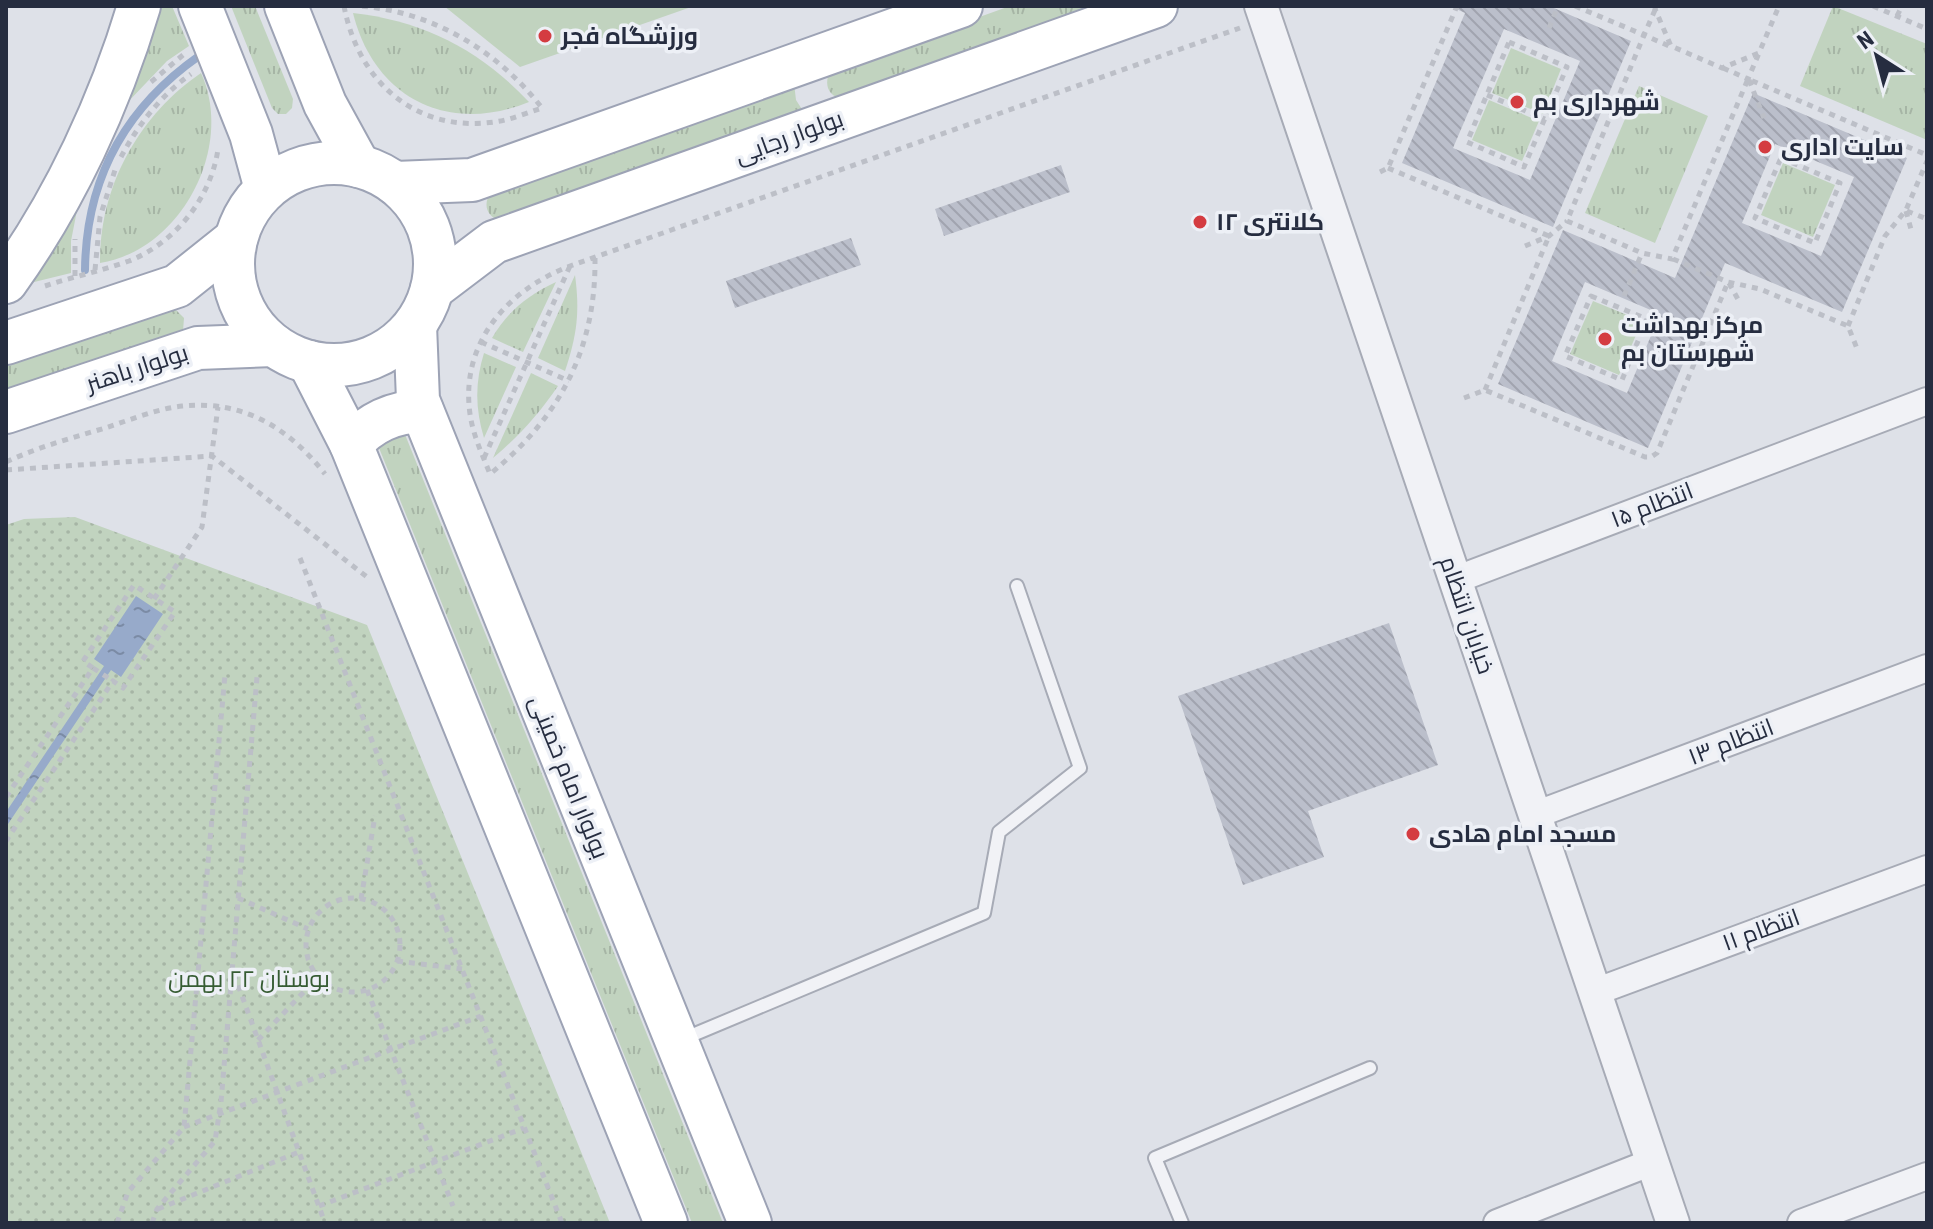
<svg xmlns="http://www.w3.org/2000/svg" width="1933" height="1229" font-family="'Roboto Condensed',Cairo,sans-serif">
	<style>
		.grass { fill: url(#grass-tufts) }
		.park { fill: url(#park-dots) }
		.garden { fill: #c1d3bf }
		.water { fill: url(#water-ripples) }
		.lines { fill: none; stroke-linecap: round; stroke-linejoin: round }
		.stream { stroke: #97aaca; stroke-width: 8 }
		.building { fill: url(#building-back-hatch); fill-rule: evenodd }
		.service-casing { stroke: #a7abb6; stroke-width: 16 }
		.minor-casing { stroke: #a7abb6; stroke-width: 30 }
		.tertiary-casing { stroke: #a7abb6; stroke-width: 36 }
		.primary-casing { stroke: #9da3b5; stroke-width: 46 }
		.path { stroke: #bcbfc7; stroke-width: 5; stroke-dasharray: 6 6; stroke-linecap: butt }
		.service { stroke: #f1f2f6; stroke-width: 12 }
		.minor { stroke: #f1f2f6; stroke-width: 26 }
		.tertiary { stroke: #f1f2f6; stroke-width: 32 }
		.primary { stroke: #fff; stroke-width: 42 }
		.poi-dot { fill: #d43c41; stroke: #edf0f6; stroke-width: 3 }
		.labels { text-anchor: middle; dominant-baseline: central; stroke-width: 7; stroke-linejoin: round; paint-order: stroke }
		.poi-label { font-size: 24px; font-weight: bold; fill: #262d40; stroke: #edf0f6; text-anchor: start }
		.street-label { font-size: 24px; fill: #262d40; stroke: #edf0f6 }
		.park-label { font-size: 24px; fill: #365c33; stroke: #edf0f6 }
	</style>
	<defs>
		<pattern id="grass-tufts" width="24" height="20" patternUnits="userSpaceOnUse" patternTransform="scale(2)"><rect width="24" height="20" fill="#c1d3bf"/><path d="M3 7l-1-3M5 7V3M7 7l1-3M15 17l-1-3M17 17v-4M19 17l1-3" fill="none" stroke="#a6b5a5"/></pattern>
		<pattern id="park-dots" width="8" height="8" patternUnits="userSpaceOnUse" patternTransform="scale(2)"><rect width="8" height="8" fill="#c1d3bf"/><path d="M2 2h.1M6 6h.1" fill="none" stroke="#a6b5a5" stroke-width="1.8" stroke-linecap="round"/></pattern>
		<pattern id="water-ripples" width="26" height="14" patternUnits="userSpaceOnUse" patternTransform="scale(2)"><rect width="26" height="14" fill="#97aaca"/><path d="M2 4q2-2 4 0t4 0M15 11q2-2 4 0t4 0" fill="none" stroke="#7b8ba5"/></pattern>
		<pattern id="building-back-hatch" width="6" height="6" patternUnits="userSpaceOnUse" patternTransform="scale(2)"><rect width="6" height="6" fill="#bbbfcb"/><path d="M-1 5l2 2M0 0l6 6M5-1l2 2" fill="none" stroke="#a1a4af"/></pattern>
	</defs>
	<rect width="100%" height="100%" fill="#dee1e8"/>
	<g class="grass">
		<path d="M158 6H172L189 46 167 61 126 104Z"/>
		<path d="M231 6H255L293 99 292 108 286 114H278L272 108Z"/>
		<path d="M1010 6H1107L842 99C830 96 825 88 828 76L838 68Z"/>
		<path d="M1833 6 1927 44V140L1800 86Z"/>
		<path d="M353 13C424 21 480 50 529 102 448 135 374 98 353 13Z"/>
		<path d="M1511 48 1561 69 1543 114 1492 93Z"/>
		<path d="M201 73C235 147 181 250 100 263 99 187 139 115 201 73Z"/>
		<path d="M794 83 796 100 805 114 501 221C487 217 482 205 491 192Z"/>
		<path d="M1639 86 1708 116 1655 243 1585 213Z"/>
		<path d="M1489 100 1539 121 1522 161 1472 140Z"/>
		<path d="M1783 163 1835 185 1813 237 1761 215Z"/>
		<path d="M80 195 71 241V273L26 284Z"/>
		<path d="M575 275C580 312 577 335 565 371L538 358Z"/>
		<path d="M556 282 523 352 492 338C508 311 528 295 556 282Z"/>
		<path d="M1593 301 1642 321 1619 375 1570 354Z"/>
		<path d="M175 309 184 318 183 331 179 336 6 395V360Z"/>
		<path d="M484 353 516 367 484 438C475 408 475 382 484 353Z"/>
		<path d="M531 373 558 386C539 414 519 436 493 458Z"/>
		<path d="M402 427 723 1223H692L375 438Z"/>
	</g>
	<path class="park" d="M75 517 367 625 610 1223H6V525L24 519Z"/>
	<path class="garden" d="M444 6H694L520 67Z"/>
	<path class="water" d="M136 596 163 614 121 677 111 670 6 827V812L104 666 94 659Z"/>
	<g class="lines">
		<path class="stream" d="M85 270C86 179 125 108 199 56"/>
	</g>
	<g class="building">
		<path d="M1450 6H1549L1631 41 1553 227 1402 163 1465 13ZM1504 29 1580 61 1530 180 1453 148Z"/>
		<path d="M1753 93 1907 158 1842 312 1725 263 1648 448 1498 384 1563 230 1675 278ZM1775 144 1854 177 1821 256 1742 223ZM1585 282 1660 314 1627 393 1552 361Z"/>
		<path d="M1061 165 1070 192 944 236 935 209Z"/>
		<path d="M851 238 861 265 735 308 726 281Z"/>
		<path d="M1389 623 1438 765 1308 811 1324 857 1243 885 1178 696Z"/>
	</g>
	<g class="lines">
		<defs>
			<g id="service">
				<path d="M683 1039 984 913 999 832 1080 768 1017 586"/>
				<path d="M1182 1223 1155 1158 1370 1068"/>
			</g>
			<g id="minor">
				<path d="M1455 580 1927 401"/>
				<path d="M1535 815 1927 668"/>
				<path d="M1595 992 1927 869"/>
				<path d="M1497 1223 1652 1162"/>
				<path d="M1801 1223 1927 1176"/>
			</g>
			<path id="tertiary" d="M1261 6 1673 1223"/>
			<g id="primary">
				<path d="M200 6 251 134 266 189"/>
				<path d="M286 6 325 104 359 166"/>
				<circle cx="334" cy="264" r="101"/>
				<path d="M395 183 472 180 961 6"/>
				<path d="M6 282C65 200 110 103 139 6"/>
				<path d="M432 289 494 242 1156 6"/>
				<path d="M415 325 418 400 750 1223"/>
				<path d="M6 343 177 286 236 239"/>
				<path d="M309 362 351 444 666 1223"/>
				<path d="M6 412 198 348 273 345"/>
				<path d="M351 444C371 422 393 412 422 411"/>
			</g>
		</defs>
		<use href="#service" class="service-casing"/>
		<use href="#minor" class="minor-casing"/>
		<use href="#tertiary" class="tertiary-casing"/>
		<use href="#primary" class="primary-casing"/>
		<g class="path">
			<path d="M344 6C358 81 415 133 494 122 510 120 527 113 542 108 498 51 432 11 359 6"/>
			<path d="M1575 6 1644 35 1567 221 1642 253 1672 259 1748 79 1927 155"/>
			<path d="M1656 6 1655 9 1671 46 1722 68 1759 53 1779 6"/>
			<path d="M1873 6 1927 29"/>
			<path d="M1655 10 1644 35 1669 46"/>
			<path d="M1897 16 1902 6"/>
			<path d="M1549 28 1558 6"/>
			<path d="M1509 42 1567 67 1524 167 1467 142Z"/>
			<path d="M1723 68 1748 79 1759 53"/>
			<path d="M1749 80 1764 118"/>
			<path d="M151 82 183 55"/>
			<path d="M1487 95 1545 119"/>
			<path d="M121 157C138 125 161 95 191 74"/>
			<path d="M1781 158 1840 183 1815 243 1755 218Z"/>
			<path d="M1388 168 1549 236"/>
			<path d="M1380 172 1388 168 1457 6"/>
			<path d="M1906 211 1912 233"/>
			<path d="M1907 211 1927 219"/>
			<path d="M1525 246 1549 236 1567 221"/>
			<path d="M595 258C596 349 560 417 490 474 482 454 473 435 470 414 460 343 507 290 570 266L1240 28"/>
			<path d="M1673 259 1728 282 1760 289 1848 326 1858 351"/>
			<path d="M95 270 100 217 115 170"/>
			<path d="M75 276V239"/>
			<path d="M1729 283 1740 303"/>
			<path d="M45 286C72 277 101 271 129 261 175 243 211 198 218 149"/>
			<path d="M1591 296 1647 319 1622 380 1565 356Z"/>
			<path d="M1624 296 1642 253"/>
			<path d="M1848 326 1885 236 1906 210 1927 161"/>
			<path d="M481 342 569 381"/>
			<path d="M1485 390 1549 236"/>
			<path d="M1464 398 1485 390 1645 457H1651L1657 453 1728 282"/>
			<path d="M484 458 570 266"/>
			<path d="M6 462C38 447 72 438 105 428 130 420 156 409 182 406 243 400 288 427 325 474"/>
			<path d="M6 470 212 456 367 577"/>
			<path d="M300 558 562 1223"/>
			<path d="M154 599 202 527 218 407"/>
			<path d="M93 668 113 681"/>
			<path d="M6 797 93 668 83 661 134 585 175 612 123 688 113 681 6 841"/>
			<path d="M238 898 308 929"/>
			<circle cx="353" cy="945" r="47"/>
			<path d="M361 899 375 816"/>
			<path d="M397 961 462 969"/>
			<path d="M234 974 325 1223"/>
			<path d="M367 990 453 1206"/>
			<path d="M258 1040 318 977"/>
			<path d="M184 1127 481 1016"/>
			<path d="M319 1206 524 1128"/>
			<path d="M158 1209 299 1152"/>
			<path d="M117 1223 128 1192 184 1127 225 675"/>
			<path d="M152 1223 157 1209 215 1141 221 1102 257 677"/>
		</g>
		<use href="#service" class="service"/>
		<use href="#minor" class="minor"/>
		<use href="#tertiary" class="tertiary"/>
		<use href="#primary" class="primary"/>
	</g>
	<g class="poi-dot">
		<circle cx="545" cy="36" r="8"/>
		<circle cx="1517" cy="102" r="8"/>
		<circle cx="1765" cy="147" r="8"/>
		<circle cx="1200" cy="222" r="8"/>
		<circle cx="1605" cy="339" r="8"/>
		<circle cx="1413" cy="834" r="8"/>
	</g>
	<g class="labels">
		<g class="poi-label">
			<text x="561" y="36">ورزشگاه فجر</text>
			<text x="1533" y="102">شهرداری بم</text>
			<text x="1781" y="147">سایت اداری</text>
			<text x="1216" y="222">کلانتری ۱۲</text>
			<text x="1621" y="325">مرکز بهداشت<tspan x="1621" dy="28">شهرستان بم</tspan></text>
			<text x="1429" y="834">مسجد امام هادی</text>
		</g>
		<g class="street-label">
			<text transform="translate(789 137) rotate(-20)">بولوار رجایی</text>
			<text transform="translate(137 368) rotate(-18)">بولوار باهنر</text>
			<text transform="translate(1652 505) rotate(-21)">انتظام ۱۵</text>
			<text transform="translate(1467 615) rotate(71)">خیابان انتظام</text>
			<text transform="translate(1731 742) rotate(-21)">انتظام ۱۳</text>
			<text transform="translate(569 777) rotate(68)">بولوار امام خمینی</text>
			<text transform="translate(1761 930) rotate(-20)">انتظام ۱۱</text>
		</g>
		<g class="park-label">
			<text x="249" y="979">بوستان ۲۲ بهمن</text>
		</g>
	</g>
	<rect width="1933" height="1229" fill="none" stroke="#262d40" stroke-width="16"/>
	<g transform="translate(1877 56) rotate(324)" stroke="#edf0f6" stroke-width="6" paint-order="stroke">
	<path d="M0-6L14 30L0 20L-14 30Z" fill="#262d40"/>
	<text y="-12" font-size="22" font-weight="bold" text-anchor="middle" fill="#262d40">N</text>
	</g>
</svg>
